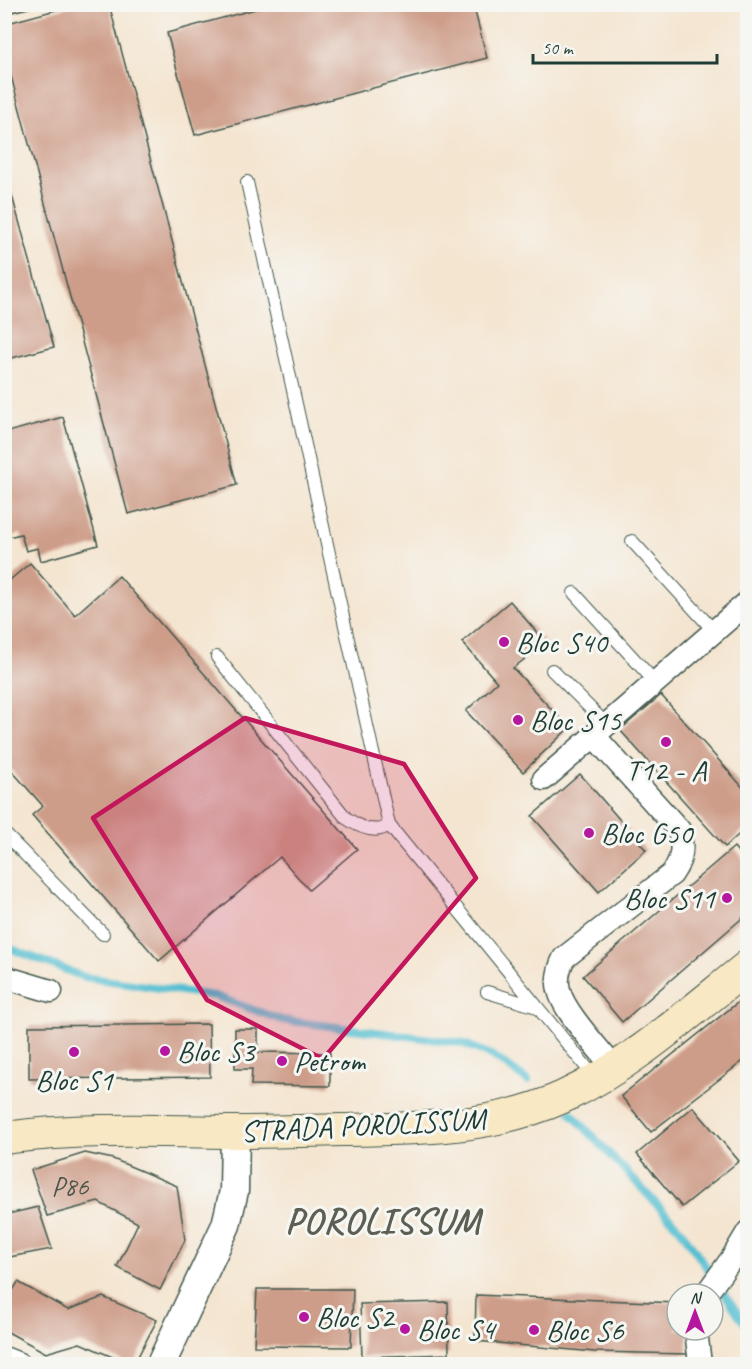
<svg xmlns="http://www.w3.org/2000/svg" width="752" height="1369" font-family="Caveat,sans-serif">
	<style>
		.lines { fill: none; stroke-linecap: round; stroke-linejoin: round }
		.stream { stroke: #55bfd1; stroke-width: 8 }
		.building { fill: #ce9d89 }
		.service-casing { stroke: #3f564b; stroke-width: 14 }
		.minor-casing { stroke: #3f564b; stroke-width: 25 }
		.tertiary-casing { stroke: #3f564b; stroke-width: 31 }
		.secondary-casing { stroke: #3f564b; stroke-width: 34 }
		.service { stroke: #fff; stroke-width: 12 }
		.minor { stroke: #fff; stroke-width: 22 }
		.tertiary { stroke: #fff; stroke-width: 28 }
		.secondary { stroke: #f8e8c3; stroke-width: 32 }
		.marked { fill: #c2185b; fill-opacity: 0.2; stroke: #c2185b; stroke-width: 4.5; stroke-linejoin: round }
		.poi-dot { fill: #b5179e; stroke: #f6f6f2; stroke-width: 2 }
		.labels { text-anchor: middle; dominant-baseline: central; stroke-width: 6; stroke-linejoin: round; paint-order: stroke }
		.number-label { font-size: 27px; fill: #4b5549 }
		.poi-label { font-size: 30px; fill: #1f3d34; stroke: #f6f6f2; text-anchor: start }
		.street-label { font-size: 30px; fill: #1f3d34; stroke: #f6f6f2 }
		.district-label { font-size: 36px; font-weight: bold; letter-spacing: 1.5px; fill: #5c5f52; stroke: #f6f6f2 }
	</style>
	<rect width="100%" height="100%" fill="#f6f6f2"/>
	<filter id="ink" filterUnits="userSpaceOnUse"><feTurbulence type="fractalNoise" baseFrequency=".0167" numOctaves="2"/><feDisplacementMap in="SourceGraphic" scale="12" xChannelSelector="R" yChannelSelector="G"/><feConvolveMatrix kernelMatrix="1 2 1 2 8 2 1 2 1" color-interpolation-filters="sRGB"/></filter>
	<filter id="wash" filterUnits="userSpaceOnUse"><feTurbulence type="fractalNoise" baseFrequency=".008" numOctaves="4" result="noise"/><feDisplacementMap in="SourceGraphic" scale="24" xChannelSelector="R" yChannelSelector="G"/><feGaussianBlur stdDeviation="1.35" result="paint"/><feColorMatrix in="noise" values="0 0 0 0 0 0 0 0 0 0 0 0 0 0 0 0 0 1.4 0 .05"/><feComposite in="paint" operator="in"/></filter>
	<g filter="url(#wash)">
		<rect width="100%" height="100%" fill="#f4e5d0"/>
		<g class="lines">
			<g class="stream">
				<path d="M4 946 84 977 215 996 282 1020 462 1043 493 1056 528 1081"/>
				<path d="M571 1113 681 1230 748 1328"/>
			</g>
		</g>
		<g id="blocks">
			<g class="building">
				<path d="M4 4H32V7L4 14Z"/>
				<path d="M78 4H109L237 485 128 514 4 50V24Z"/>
				<path d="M274 4H473L487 58 195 135 167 33Z"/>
				<path d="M4 167 54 347 4 360Z"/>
				<path d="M63 417 98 545 41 561 38 548 26 551 21 534 4 538V433Z"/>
				<path d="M30 563 75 615 119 576 357 849 309 890 280 857 159 961 32 815 43 806 4 762V585Z"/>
				<path d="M510 601 546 643 513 668 569 728 523 772 466 711 497 682 462 642Z"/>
				<path d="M661 695 747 792V827L725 847 620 730Z"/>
				<path d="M580 774 646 850 599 892 532 816Z"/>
				<path d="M734 847 747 863V914L622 1022 583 976Z"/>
				<path d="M747 995V1058L651 1132 621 1096Z"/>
				<path d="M209 1024 210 1077 29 1079V1026Z"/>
				<path d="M235 1029H258V1052L330 1053V1086L251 1085 252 1069H235Z"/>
				<path d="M693 1107 739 1161 682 1207 637 1154Z"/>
				<path d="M85 1153 113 1159 177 1186 185 1240 160 1290 117 1267 138 1223 98 1202 47 1216 31 1170Z"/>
				<path d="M38 1207 52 1249 4 1258V1215Z"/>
				<path d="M18 1282 68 1310 103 1297 157 1320 134 1364H129L80 1343 46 1353 4 1330V1305Z"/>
				<path d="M257 1289H353L351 1347 254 1346Z"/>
				<path d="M476 1295 677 1303V1330H688L687 1354 595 1352 475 1341Z"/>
				<path d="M448 1302 449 1354 362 1357 360 1304Z"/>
			</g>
		</g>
	</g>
	<g filter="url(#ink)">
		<use href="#blocks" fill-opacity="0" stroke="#3f564b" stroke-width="1.5"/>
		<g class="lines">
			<defs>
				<g id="service">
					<path d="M632 541 714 631"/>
					<path d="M574 593 655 682"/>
					<path d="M217 657 346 818C359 827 376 835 389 825L247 182"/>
					<path d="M552 670 607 725"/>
					<path d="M389 825 596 1079"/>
					<path d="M4 833 103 934"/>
					<path d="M487 992 537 1007"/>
				</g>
				<g id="minor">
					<path d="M594 736 679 830C684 847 682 860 672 874L564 958C559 968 556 979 559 990 563 1011 600 1050 614 1068"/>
					<path d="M544 779 748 602"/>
					<path d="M4 977 51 991"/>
					<path d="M706 1294 733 1257 748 1232"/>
					<path d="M696 1330 700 1364"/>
					<path d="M4 1358 19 1364"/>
				</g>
				<path id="tertiary" d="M161 1364 226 1225 234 1191 235 1132"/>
				<path id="secondary" d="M4 1138C80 1128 155 1131 231 1132 267 1132 304 1131 340 1130 416 1129 492 1129 563 1097 632 1065 689 1013 748 966"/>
			</defs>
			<use href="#service" class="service-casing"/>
			<use href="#minor" class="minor-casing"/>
			<use href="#tertiary" class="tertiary-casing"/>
			<use href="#secondary" class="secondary-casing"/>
			<use href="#service" class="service"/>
			<use href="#minor" class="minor"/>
			<use href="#tertiary" class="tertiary"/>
			<use href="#secondary" class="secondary"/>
		</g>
	</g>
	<path class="marked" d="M245 718 404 764 476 878 323 1059 207 1000 93 818Z"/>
	<g class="poi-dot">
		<circle cx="504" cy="642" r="6"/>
		<circle cx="518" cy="720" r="6"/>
		<circle cx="666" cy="742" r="6"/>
		<circle cx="589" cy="833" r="6"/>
		<circle cx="727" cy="898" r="6"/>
		<circle cx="165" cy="1051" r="6"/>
		<circle cx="74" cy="1052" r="6"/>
		<circle cx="282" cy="1061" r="6"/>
		<circle cx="304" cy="1317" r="6"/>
		<circle cx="405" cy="1329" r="6"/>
		<circle cx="534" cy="1330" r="6"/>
	</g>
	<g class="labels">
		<g class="number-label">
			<text x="70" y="1186">P86</text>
		</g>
		<g class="poi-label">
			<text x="516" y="642">Bloc S40</text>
			<text x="530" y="720">Bloc S15</text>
			<text x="666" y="770" text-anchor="middle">T12 - A</text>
			<text x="601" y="833">Bloc G50</text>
			<text x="715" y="898" text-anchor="end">Bloc S11</text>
			<text x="177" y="1051">Bloc S3</text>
			<text x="294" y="1061">Petrom</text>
			<text x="74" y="1080" text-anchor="middle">Bloc S1</text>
			<text x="316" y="1317">Bloc S2</text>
			<text x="417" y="1329">Bloc S4</text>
			<text x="546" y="1330">Bloc S6</text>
		</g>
		<g class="street-label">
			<text transform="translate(363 1125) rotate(-3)">STRADA POROLISSUM</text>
		</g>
		<g class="district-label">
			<text x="383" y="1221">POROLISSUM</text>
		</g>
	</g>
	<rect width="752" height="1369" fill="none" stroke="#f6f6f2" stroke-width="24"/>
	<g transform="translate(695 1312)"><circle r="28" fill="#f6f6f2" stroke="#a0aca6" stroke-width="1.5"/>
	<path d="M0-4.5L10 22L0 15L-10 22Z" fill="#b5179e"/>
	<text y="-9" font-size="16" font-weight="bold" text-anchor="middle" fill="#1f3d34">N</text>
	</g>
	<path d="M533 54v9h184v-9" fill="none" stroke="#1f3d34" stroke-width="3"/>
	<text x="542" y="54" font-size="18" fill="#1f3d34" stroke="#f6f6f2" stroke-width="4.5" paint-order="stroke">50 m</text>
</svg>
